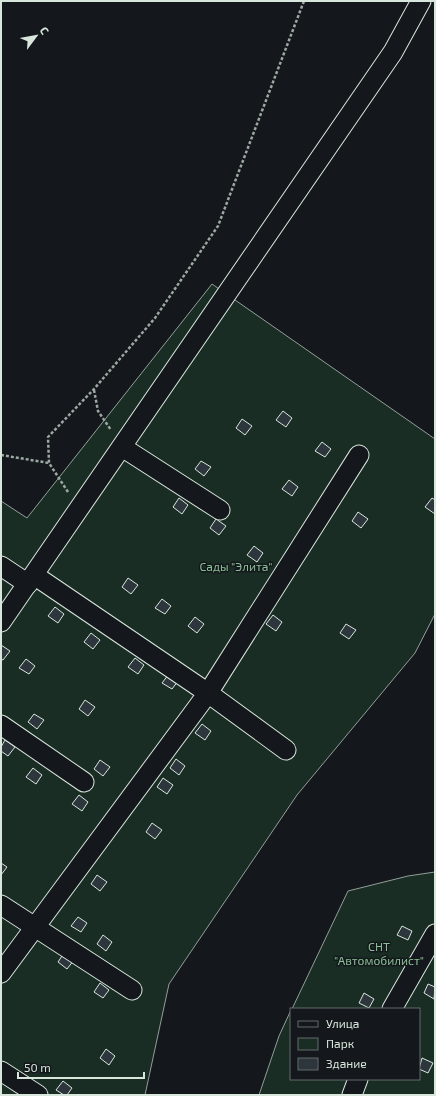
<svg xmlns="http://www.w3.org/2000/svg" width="436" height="1096" font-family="'Exo 2',sans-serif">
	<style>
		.green { fill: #1a2d24; stroke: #939e99 }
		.building { fill: #2c363c; stroke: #d8e6dc }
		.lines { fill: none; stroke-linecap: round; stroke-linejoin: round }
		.minor-casing { stroke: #d8e6dc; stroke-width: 21 }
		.path { stroke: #9da8a2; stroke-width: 2.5; stroke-dasharray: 3 2; stroke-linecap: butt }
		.minor { stroke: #14181c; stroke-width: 19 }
		.labels { text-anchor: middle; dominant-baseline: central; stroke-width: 3; stroke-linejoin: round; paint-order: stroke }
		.park-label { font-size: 12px; fill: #8ac095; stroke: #14181c }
	</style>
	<rect width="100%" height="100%" fill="#14181c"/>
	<g class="green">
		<path d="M212 284 435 439V614L415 653 297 795 169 984 145 1095H1V501L27 518Z"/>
		<path d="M435 872V1095H259L279 1036 291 1010V1079H419V1009H292L348 891 408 876Z"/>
	</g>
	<g class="building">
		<path d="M283 411 292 418 286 427 276 420Z"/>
		<path d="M242 419 252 426 245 435 236 428Z"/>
		<path d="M322 442 331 449 325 457 315 451Z"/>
		<path d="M201 461 211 467 204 476 195 469Z"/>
		<path d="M289 480 298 487 292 496 282 489Z"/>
		<path d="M179 498 188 505 182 514 173 507Z"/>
		<path d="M432 498 435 500V514L425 507Z"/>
		<path d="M358 512 368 519 361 528 352 521Z"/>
		<path d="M216 519 226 526 219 535 210 528Z"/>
		<path d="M254 546 263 553 257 562 247 555Z"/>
		<path d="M128 578 138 585 131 594 122 587Z"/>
		<path d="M162 599 171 606 165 614 155 608Z"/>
		<path d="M55 607 64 614 58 623 48 616Z"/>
		<path d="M273 615 282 622 276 631 266 624Z"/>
		<path d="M195 617 204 624 197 633 188 626Z"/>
		<path d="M346 624 356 630 349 639 340 633Z"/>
		<path d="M91 633 100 640 93 649 84 642Z"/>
		<path d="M1 645 10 651 3 660 1 659Z"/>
		<path d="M135 658 144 665 138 674 128 667Z"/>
		<path d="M26 659 35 666 29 674 19 668Z"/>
		<path d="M169 674 178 681 172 689 162 683Z"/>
		<path d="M85 700 95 707 88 716 79 709Z"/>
		<path d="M34 714 44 720 37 729 28 722Z"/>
		<path d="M202 724 211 731 205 740 195 733Z"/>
		<path d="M5 740 15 747 8 756 1 751V747Z"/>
		<path d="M176 759 185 766 179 775 170 768Z"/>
		<path d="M100 760 110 767 103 776 94 769Z"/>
		<path d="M33 768 42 775 36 784 26 777Z"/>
		<path d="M163 778 173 785 167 794 157 787Z"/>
		<path d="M79 795 88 802 82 811 72 804Z"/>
		<path d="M152 823 162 830 155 839 146 832Z"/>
		<path d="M1 863 7 867 1 875Z"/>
		<path d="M97 875 107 882 100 891 91 884Z"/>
		<path d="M78 917 87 923 81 932 71 926Z"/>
		<path d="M402 926 412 931 408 940 397 935Z"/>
		<path d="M103 935 112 942 106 951 97 944Z"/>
		<path d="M64 953 74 960 67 969 58 962Z"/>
		<path d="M100 983 109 990 103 998 94 992Z"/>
		<path d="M428 984 435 987 434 999 424 993Z"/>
		<path d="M364 993 374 999 369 1008 359 1003Z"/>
		<path d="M106 1049 115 1056 109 1065 100 1058Z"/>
		<path d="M422 1058 433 1063 428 1073 419 1069Z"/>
		<path d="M63 1081 72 1088 67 1095H64L56 1090Z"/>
	</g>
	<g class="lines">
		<defs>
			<g id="minor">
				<path d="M122 447 220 510"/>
				<path d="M1 566 28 584"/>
				<path d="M34 575 208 693 286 750"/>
				<path d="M1 622 393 52 421 1"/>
				<path d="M1 725 84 782"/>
				<path d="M1 905 132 990"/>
				<path d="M1 973 208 693 359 455"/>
				<path d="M392 1009 435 934"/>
				<path d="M1 1071 38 1095"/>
				<path d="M352 1095 358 1079"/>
			</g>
		</defs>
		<use href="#minor" class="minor-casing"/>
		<g class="path">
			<path d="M94 390 98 411 111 430"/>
			<path d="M1 455 49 463"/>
			<path d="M68 492 49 463 48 437 94 389 155 318 218 226 304 1"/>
		</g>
		<use href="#minor" class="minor"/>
	</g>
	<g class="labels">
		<g class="park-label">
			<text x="236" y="566">Сады "Элита"</text>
			<text x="379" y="946">СНТ<tspan x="379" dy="14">"Автомобилист"</tspan></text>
		</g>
	</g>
	<rect width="436" height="1096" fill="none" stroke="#d8e6dc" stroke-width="4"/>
	<rect x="290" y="1008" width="130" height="72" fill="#14181c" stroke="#626a69"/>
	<rect x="298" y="1021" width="20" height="6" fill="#14181c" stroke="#626a69"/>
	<text x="326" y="1028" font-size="12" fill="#d8e6dc">Улица</text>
	<rect x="298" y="1038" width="20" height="12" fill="#1a2d24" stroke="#626a69"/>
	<text x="326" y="1048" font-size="12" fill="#d8e6dc">Парк</text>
	<rect x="298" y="1058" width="20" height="12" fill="#2c363c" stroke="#626a69"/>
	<text x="326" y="1068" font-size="12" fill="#d8e6dc">Здание</text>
	<g transform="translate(36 36) rotate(58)" stroke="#14181c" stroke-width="3" paint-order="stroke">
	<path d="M0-3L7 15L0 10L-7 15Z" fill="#d8e6dc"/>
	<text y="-6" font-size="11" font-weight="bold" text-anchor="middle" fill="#d8e6dc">С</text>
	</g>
	<path d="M18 1072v6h126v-6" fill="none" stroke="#d8e6dc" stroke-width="2"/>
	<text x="24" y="1072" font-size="12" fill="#d8e6dc" stroke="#14181c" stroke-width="3" paint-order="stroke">50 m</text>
</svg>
